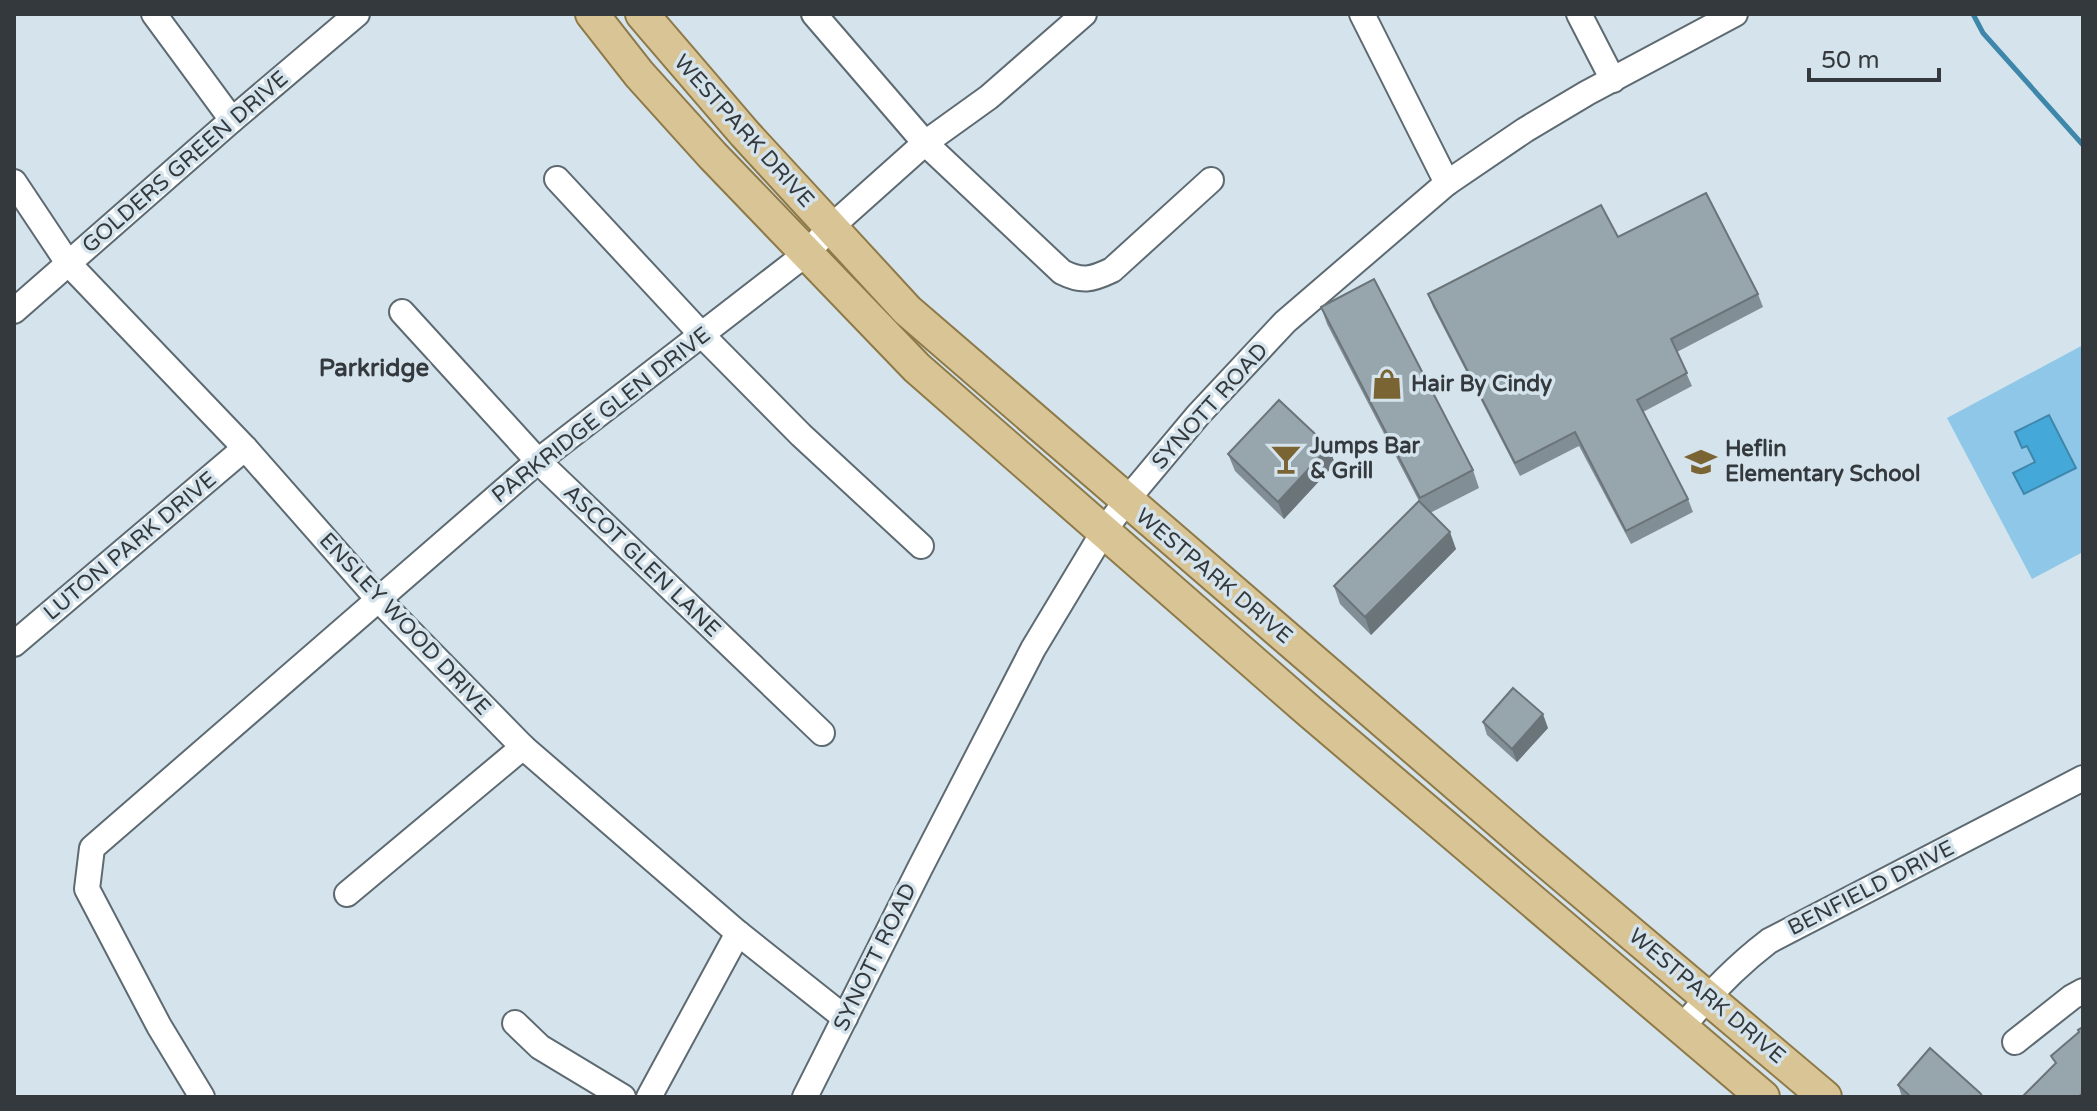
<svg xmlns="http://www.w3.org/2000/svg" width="2097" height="1111" font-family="'Varela Round',sans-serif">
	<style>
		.green { fill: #8ec7e8 }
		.water { fill: #44a8d9; stroke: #3f87aa; stroke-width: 2 }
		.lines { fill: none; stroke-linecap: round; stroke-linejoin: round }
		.stream { stroke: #3f87aa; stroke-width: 5 }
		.minor-casing { stroke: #5d6a71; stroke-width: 28 }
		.major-casing { stroke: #8e7948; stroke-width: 36 }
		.minor { stroke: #fff; stroke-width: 24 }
		.major { stroke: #d9c495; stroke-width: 32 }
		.wall { fill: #828e95 }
		.shaded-wall { fill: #6a7479 }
		.building { fill: #97a5ad; stroke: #6a7479; stroke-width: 2 }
		.labels { text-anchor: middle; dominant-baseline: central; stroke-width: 7; stroke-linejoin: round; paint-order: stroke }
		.street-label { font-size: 22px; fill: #34393d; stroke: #d5e4ec }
		.poi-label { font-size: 22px; font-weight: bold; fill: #34393d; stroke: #d5e4ec; text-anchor: start }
		.neighbourhood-label { font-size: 24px; font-weight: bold; fill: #34393d; stroke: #d5e4ec }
	</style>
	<rect width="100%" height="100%" fill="#d5e4ec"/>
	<path class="green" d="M2083 345V552L2032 579 1947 418Z"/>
	<path class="water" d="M2049 415 2076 468 2024 494 2013 473 2035 462 2027 446 2022 448 2015 432Z"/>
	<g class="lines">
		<path class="stream" d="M1973 14 1983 33 2083 145"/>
		<defs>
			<g id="minor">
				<path d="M154 14 232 120"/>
				<path d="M814 14 925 143 1062 272C1082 282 1091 280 1112 270L1211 180"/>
				<path d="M1362 14 1447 183"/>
				<path d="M1579 14 1613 80"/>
				<path d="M557 179 702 335 801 435 921 546"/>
				<path d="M14 182 68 263 245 448 378 599 523 747 738 933 845 1018"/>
				<path d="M14 311 232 120 357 14"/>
				<path d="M402 312 538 461 822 733"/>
				<path d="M14 644 245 448"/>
				<path d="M347 894 523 747"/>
				<path d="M515 1023 540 1047 623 1097"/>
				<path d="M1682 1028C1708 995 1735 967 1769 941L2083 778"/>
				<path d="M2015 1042 2072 997 2083 991"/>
				<path d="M202 1097 159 1026 87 889 92 848 538 461 807 253 831 227 925 143 989 97 1084 14"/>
				<path d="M649 1097 738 933"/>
				<path d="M805 1097 920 868 1033 649 1104 531 1126 501 1198 415 1285 322 1447 183 1525 130 1587 93 1735 14"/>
			</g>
			<g id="major">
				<path d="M592 14 639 74 713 156 917 368 1309 711 1763 1097"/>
				<path d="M642 14 745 134 907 310 1529 847 1825 1097"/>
			</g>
		</defs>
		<use href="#minor" class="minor-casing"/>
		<use href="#major" class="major-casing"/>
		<use href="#minor" class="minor"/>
		<use href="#major" class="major"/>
	</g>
	<g class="wall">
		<path d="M1618 237 1758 294 1763 307 1677 352 1692 386 1643 412 1688 499 1693 512 1631 544 1579 446 1520 476 1433 307 1428 294Z"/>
		<path d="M1321 307 1473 470 1479 488 1430 513 1456 549 1371 635 1340 604 1334 586 1419 501 1327 324Z"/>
		<path d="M1329 447 1335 464 1284 519 1235 471 1228 454Z"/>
		<path d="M1483 722 1548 728 1517 762 1487 735Z"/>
		<path d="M1898 1085 1983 1097H1902Z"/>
	</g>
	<g class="shaded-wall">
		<path d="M1329 447 1335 464 1284 519 1278 502Z"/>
		<path d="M1450 532 1456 549 1371 635 1365 617Z"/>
		<path d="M1543 714 1548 728 1517 762 1512 749Z"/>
	</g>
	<g class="building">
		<path d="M1706 193 1758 294 1671 339 1687 373 1637 400 1688 499 1626 531 1575 432 1515 463 1428 294 1601 205 1618 237Z"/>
		<path d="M1374 279 1473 470 1420 498 1321 307Z"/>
		<path d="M1279 400 1329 447 1278 502 1228 454Z"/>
		<path d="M1419 501 1450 532 1365 617 1334 586Z"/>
		<path d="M1513 688 1543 714 1512 749 1483 722Z"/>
		<path d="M2083 1027V1093L2078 1097H2022L2056 1063 2051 1056 2079 1032 2078 1030Z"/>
		<path d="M1930 1048 1980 1093 1983 1097H1909L1910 1096 1898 1085Z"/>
	</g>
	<defs>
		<symbol id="shop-bare" viewBox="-9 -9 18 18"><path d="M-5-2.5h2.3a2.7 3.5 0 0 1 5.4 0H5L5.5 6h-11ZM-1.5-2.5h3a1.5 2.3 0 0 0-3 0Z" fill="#7b6434" stroke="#d5e4ec" stroke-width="2.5" paint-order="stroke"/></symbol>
		<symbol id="bar-bare" viewBox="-9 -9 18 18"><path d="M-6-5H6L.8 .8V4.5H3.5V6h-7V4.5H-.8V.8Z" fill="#7b6434" stroke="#d5e4ec" stroke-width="2.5" paint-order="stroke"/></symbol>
		<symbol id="school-bare" viewBox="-9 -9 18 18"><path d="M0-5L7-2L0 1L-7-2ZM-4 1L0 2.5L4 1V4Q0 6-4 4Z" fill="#7b6434" stroke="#d5e4ec" stroke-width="2.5" paint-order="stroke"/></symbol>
	</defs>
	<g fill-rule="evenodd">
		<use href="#shop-bare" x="1365" y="362" width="44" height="44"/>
		<use href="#bar-bare" x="1264" y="437" width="44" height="44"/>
		<use href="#school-bare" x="1679" y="440" width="44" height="44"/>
	</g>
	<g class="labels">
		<g class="street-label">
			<text transform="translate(744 131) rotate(48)">WESTPARK DRIVE</text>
			<text transform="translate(185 162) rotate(-41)">GOLDERS GREEN DRIVE</text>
			<text transform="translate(1210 406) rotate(-48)">SYNOTT ROAD</text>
			<text transform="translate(601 415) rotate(-38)">PARKRIDGE GLEN DRIVE</text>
			<text transform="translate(130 546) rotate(-40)">LUTON PARK DRIVE</text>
			<text transform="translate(642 561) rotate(44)">ASCOT GLEN LANE</text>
			<text transform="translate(1214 576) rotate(40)">WESTPARK DRIVE</text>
			<text transform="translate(405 624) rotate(47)">ENSLEY WOOD DRIVE</text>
			<text transform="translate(1871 888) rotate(-27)">BENFIELD DRIVE</text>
			<text transform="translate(875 957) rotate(-64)">SYNOTT ROAD</text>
			<text transform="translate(1707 996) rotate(40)">WESTPARK DRIVE</text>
		</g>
		<g class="poi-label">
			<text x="1411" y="384">Hair By Cindy</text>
			<text x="1310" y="446">Jumps Bar<tspan x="1310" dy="25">&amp; Grill</tspan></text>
			<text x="1725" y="449">Heflin<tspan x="1725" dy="25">Elementary School</tspan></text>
		</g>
		<g class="neighbourhood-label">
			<text x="374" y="368">Parkridge</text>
		</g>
	</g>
	<rect width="2097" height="1111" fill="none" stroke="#34393d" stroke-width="32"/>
	<path d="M1809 68v12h130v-12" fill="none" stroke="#34393d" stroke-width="4"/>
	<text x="1821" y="68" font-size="24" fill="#34393d" stroke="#d5e4ec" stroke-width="6" paint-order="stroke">50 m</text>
</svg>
